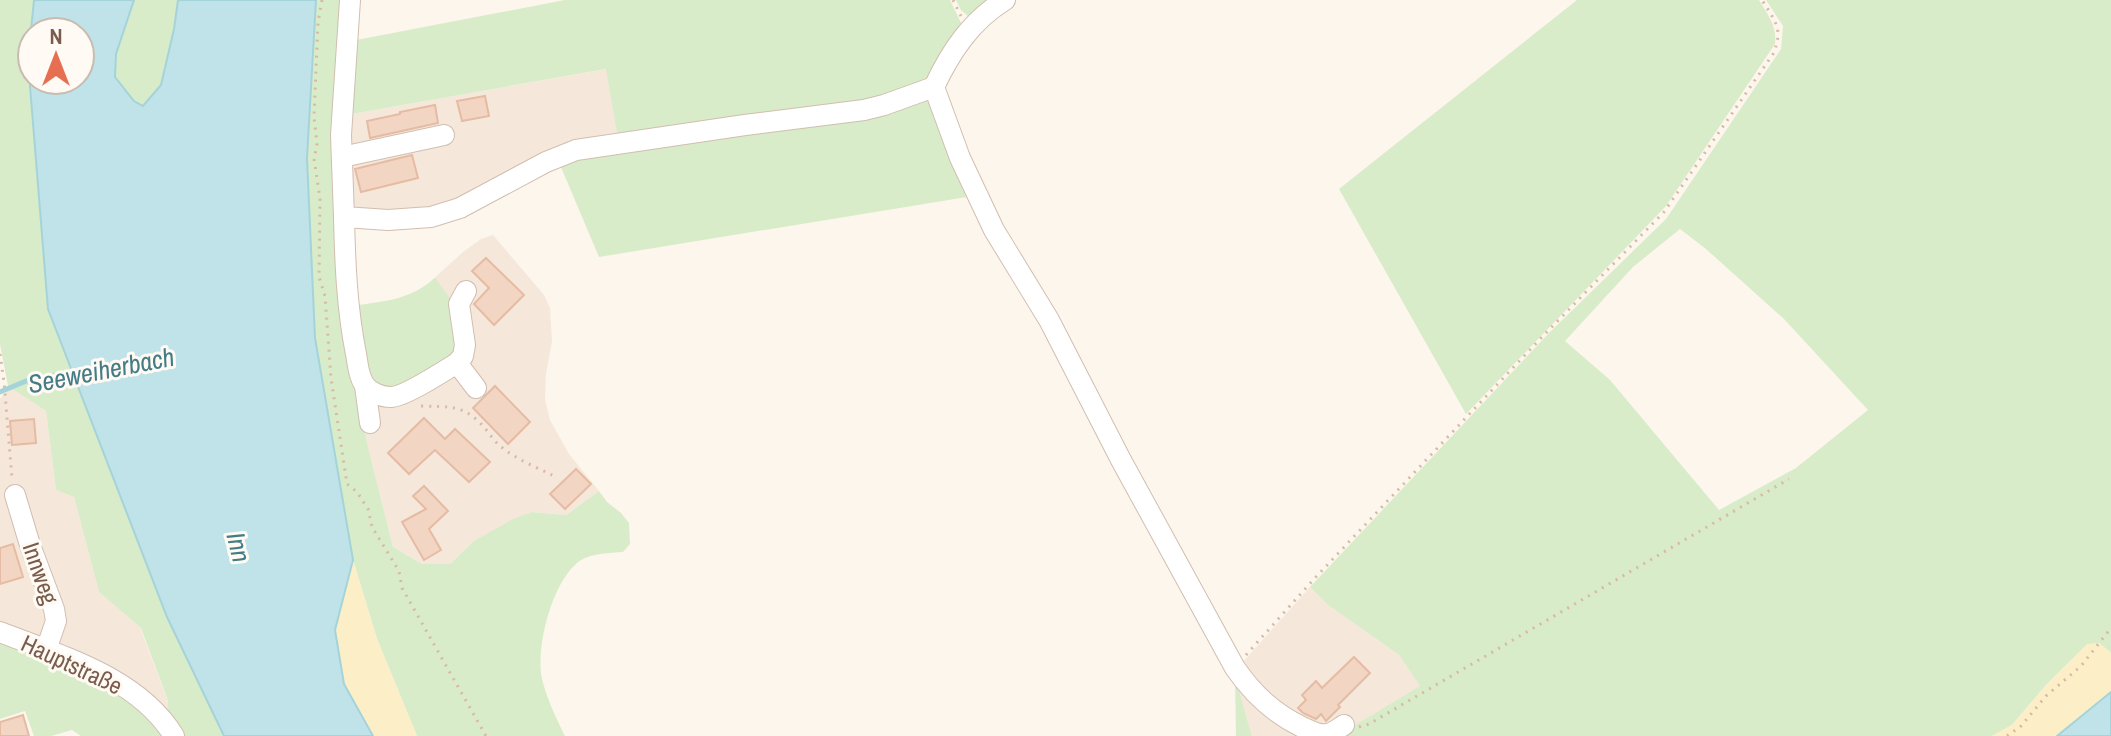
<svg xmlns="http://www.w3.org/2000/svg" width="2111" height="736" font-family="'Archivo Narrow',sans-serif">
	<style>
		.residential { fill: #f5e8da }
		.green { fill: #d8ecc9; fill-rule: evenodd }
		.sand { fill: #fcefc7 }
		.water { fill: #bfe3e8; stroke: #a5d3da; stroke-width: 2; fill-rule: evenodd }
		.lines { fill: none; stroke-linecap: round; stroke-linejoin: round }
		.stream { stroke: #a5d3da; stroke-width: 5 }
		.building { fill: #f3d5c3; stroke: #e6bba3; stroke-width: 2 }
		.minor-casing { stroke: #d1beb0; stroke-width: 22 }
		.path { stroke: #d9b8a5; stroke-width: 3; stroke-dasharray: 2 6; stroke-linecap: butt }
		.minor { stroke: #fff; stroke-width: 20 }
		.labels { text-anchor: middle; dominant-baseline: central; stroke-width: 6; stroke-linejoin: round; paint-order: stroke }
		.street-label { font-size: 24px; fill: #7a5c4d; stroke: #fffaf3 }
		.water-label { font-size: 26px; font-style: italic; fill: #437c86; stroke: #fffaf3 }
	</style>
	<rect width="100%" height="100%" fill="#fdf6ec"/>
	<g class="residential">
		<path d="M607 69 618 139 430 214 350 209 346 115Z"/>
		<path d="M493 235 544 295 550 308 552 341 546 374 545 399 550 420 569 454 599 491 566 515 532 512 474 541 450 564H422L393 547 367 443 347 307 393 300 421 290 463 252 481 239Z"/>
		<path d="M10 387 46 411 56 490 74 497 99 592 140 627 168 702 167 712 0 622V399Z"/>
		<path d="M1310 587 1328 605 1399 655 1421 687 1337 736H1252L1234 672Z"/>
	</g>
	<g class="green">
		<path d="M0 0H34L31 30 30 86 48 309 167 617 224 736H183L167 712 168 701 141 628 99 592 74 497 56 490 46 411 8 386 0 344Z"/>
		<path d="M134 0H178L174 29 161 85 143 106 134 101 115 77 116 54Z"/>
		<path d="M316 0H347L354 366 367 443 393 547 422 564H450L474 541 513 519 532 512 566 515 599 491 607 502 621 513 629 523 630 544 623 552C610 553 593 553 581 560 553 578 535 647 542 679 547 699 556 718 565 736H417L377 639 353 560 315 339 307 158Z"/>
		<path d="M565 0H950L964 29 926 82 889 100 618 139 606 69 346 115 351 41Z"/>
		<path d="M956 0H998L969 17 961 10Z"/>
		<path d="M1577 0H1759C1768 15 1777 26 1775 44L1666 206 1466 414 1339 189Z"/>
		<path d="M1766 0H2111V653L2099 643 2087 645 2047 684 2012 725 1992 736H1337L1420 686 1399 655 1328 605 1310 587 1549 333 1666 219 1781 49 1783 26ZM1680 229 1706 249 1784 319 1868 410 1796 468 1719 510 1610 380 1565 341 1633 267Z"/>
		<path d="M927 97 973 196 599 257 558 160Z"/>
		<path d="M435 278 450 298 459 327 453 358 387 391 366 378 353 306C385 301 410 300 435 278Z"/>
		<path d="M0 642 92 679 134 704 165 736H81L72 730 51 736H34L25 711 0 719Z"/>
		<path d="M1235 676 1252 736H1236Z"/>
	</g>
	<g class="sand">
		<path d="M353 560 377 639 417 736H373L344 684 335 630Z"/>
		<path d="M2099 643 2111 653V692L2057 736H1992L2012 725 2047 684 2087 644Z"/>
	</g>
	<g class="water">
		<path d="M34 0H134L116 54 115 77 134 101 143 106 161 85 174 29 178 0H316L307 158 315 338 353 560 335 630 344 684 373 736H224L167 617 48 309 30 86 31 30ZM80 32V80H32V32Z"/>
		<path d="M2111 692V736H2057Z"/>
	</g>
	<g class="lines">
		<path class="stream" d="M0 392 26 381 76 371"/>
	</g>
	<g class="building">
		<path d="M485 96 489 116 462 121 457 101Z"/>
		<path d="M435 105 438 123 370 138 367 121 400 114V112Z"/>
		<path d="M412 155 418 178 361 192 355 169Z"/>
		<path d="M486 258 524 295 494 325 474 304 489 288 472 271Z"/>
		<path d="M495 386 530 422 508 444 473 408Z"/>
		<path d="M424 418 445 439 455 429 490 462 469 482 435 450 409 474 388 453Z"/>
		<path d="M34 419 36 443 12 445 10 421Z"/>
		<path d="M576 469 591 484 565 509 550 494Z"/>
		<path d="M424 486 448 511 429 529 441 550 424 560 402 522 426 509 413 496Z"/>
		<path d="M13 544 23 577 0 584V548Z"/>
		<path d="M1354 657 1370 673 1338 705 1340 707 1326 721 1321 714 1316 719 1303 713 1298 708 1306 700 1302 695 1316 681 1322 688Z"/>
		<path d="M23 715 29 736H0V722Z"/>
	</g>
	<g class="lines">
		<defs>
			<g id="minor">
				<path d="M350 0 341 135 344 217 388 220 431 217 460 208 546 162 576 150 745 125 864 110 884 105 934 87C951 51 971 21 1005 0"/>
				<path d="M934 87 960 158 994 230 1049 320 1121 460 1235 668C1253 694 1273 713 1302 727 1310 730 1318 736 1327 734 1333 733 1339 728 1344 725"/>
				<path d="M342 157 444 135"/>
				<path d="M344 217C345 263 347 309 356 354 358 364 358 375 364 384 369 392 381 397 391 397 404 397 444 371 457 363L463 356 465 345 459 304 466 291"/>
				<path d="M457 363 476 388"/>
				<path d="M365 386 370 423"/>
				<path d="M15 495 30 545 54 609 56 621 46 650"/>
				<path d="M0 632C61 656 138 677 174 736"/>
			</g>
		</defs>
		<use href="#minor" class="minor-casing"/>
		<g class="path">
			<path d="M322 0 318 22 314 117 317 144 314 159 320 199 319 277 325 296 331 378 347 484 357 492 368 509 372 527 399 571 402 588 486 736"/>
			<path d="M953 0 961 16"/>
			<path d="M0 354 4 382 12 478"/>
			<path d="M421 406C445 407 461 404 479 422 487 429 492 439 499 445 515 459 536 467 554 476"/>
			<path d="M1246 655 1314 579 1542 337 1664 212 1773 54C1784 29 1775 21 1762 0"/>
			<path d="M1359 727 1369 724 1789 479"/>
			<path d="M2007 736 2021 726 2046 696 2081 666 2111 628"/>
		</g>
		<use href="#minor" class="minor"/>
	</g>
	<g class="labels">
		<g class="street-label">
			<text transform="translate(41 573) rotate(71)">Innweg</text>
			<text transform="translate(72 664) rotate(25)">Hauptstraße</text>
		</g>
		<g class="water-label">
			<text transform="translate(101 370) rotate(-11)">Seeweiherbach</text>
			<text transform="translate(239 547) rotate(76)">Inn</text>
		</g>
	</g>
	<g transform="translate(56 56)"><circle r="38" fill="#fffaf3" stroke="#cabbb1" stroke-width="2"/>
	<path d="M0-6L14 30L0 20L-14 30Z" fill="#e76f51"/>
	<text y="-12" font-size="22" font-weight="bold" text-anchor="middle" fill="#7a5c4d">N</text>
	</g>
</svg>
